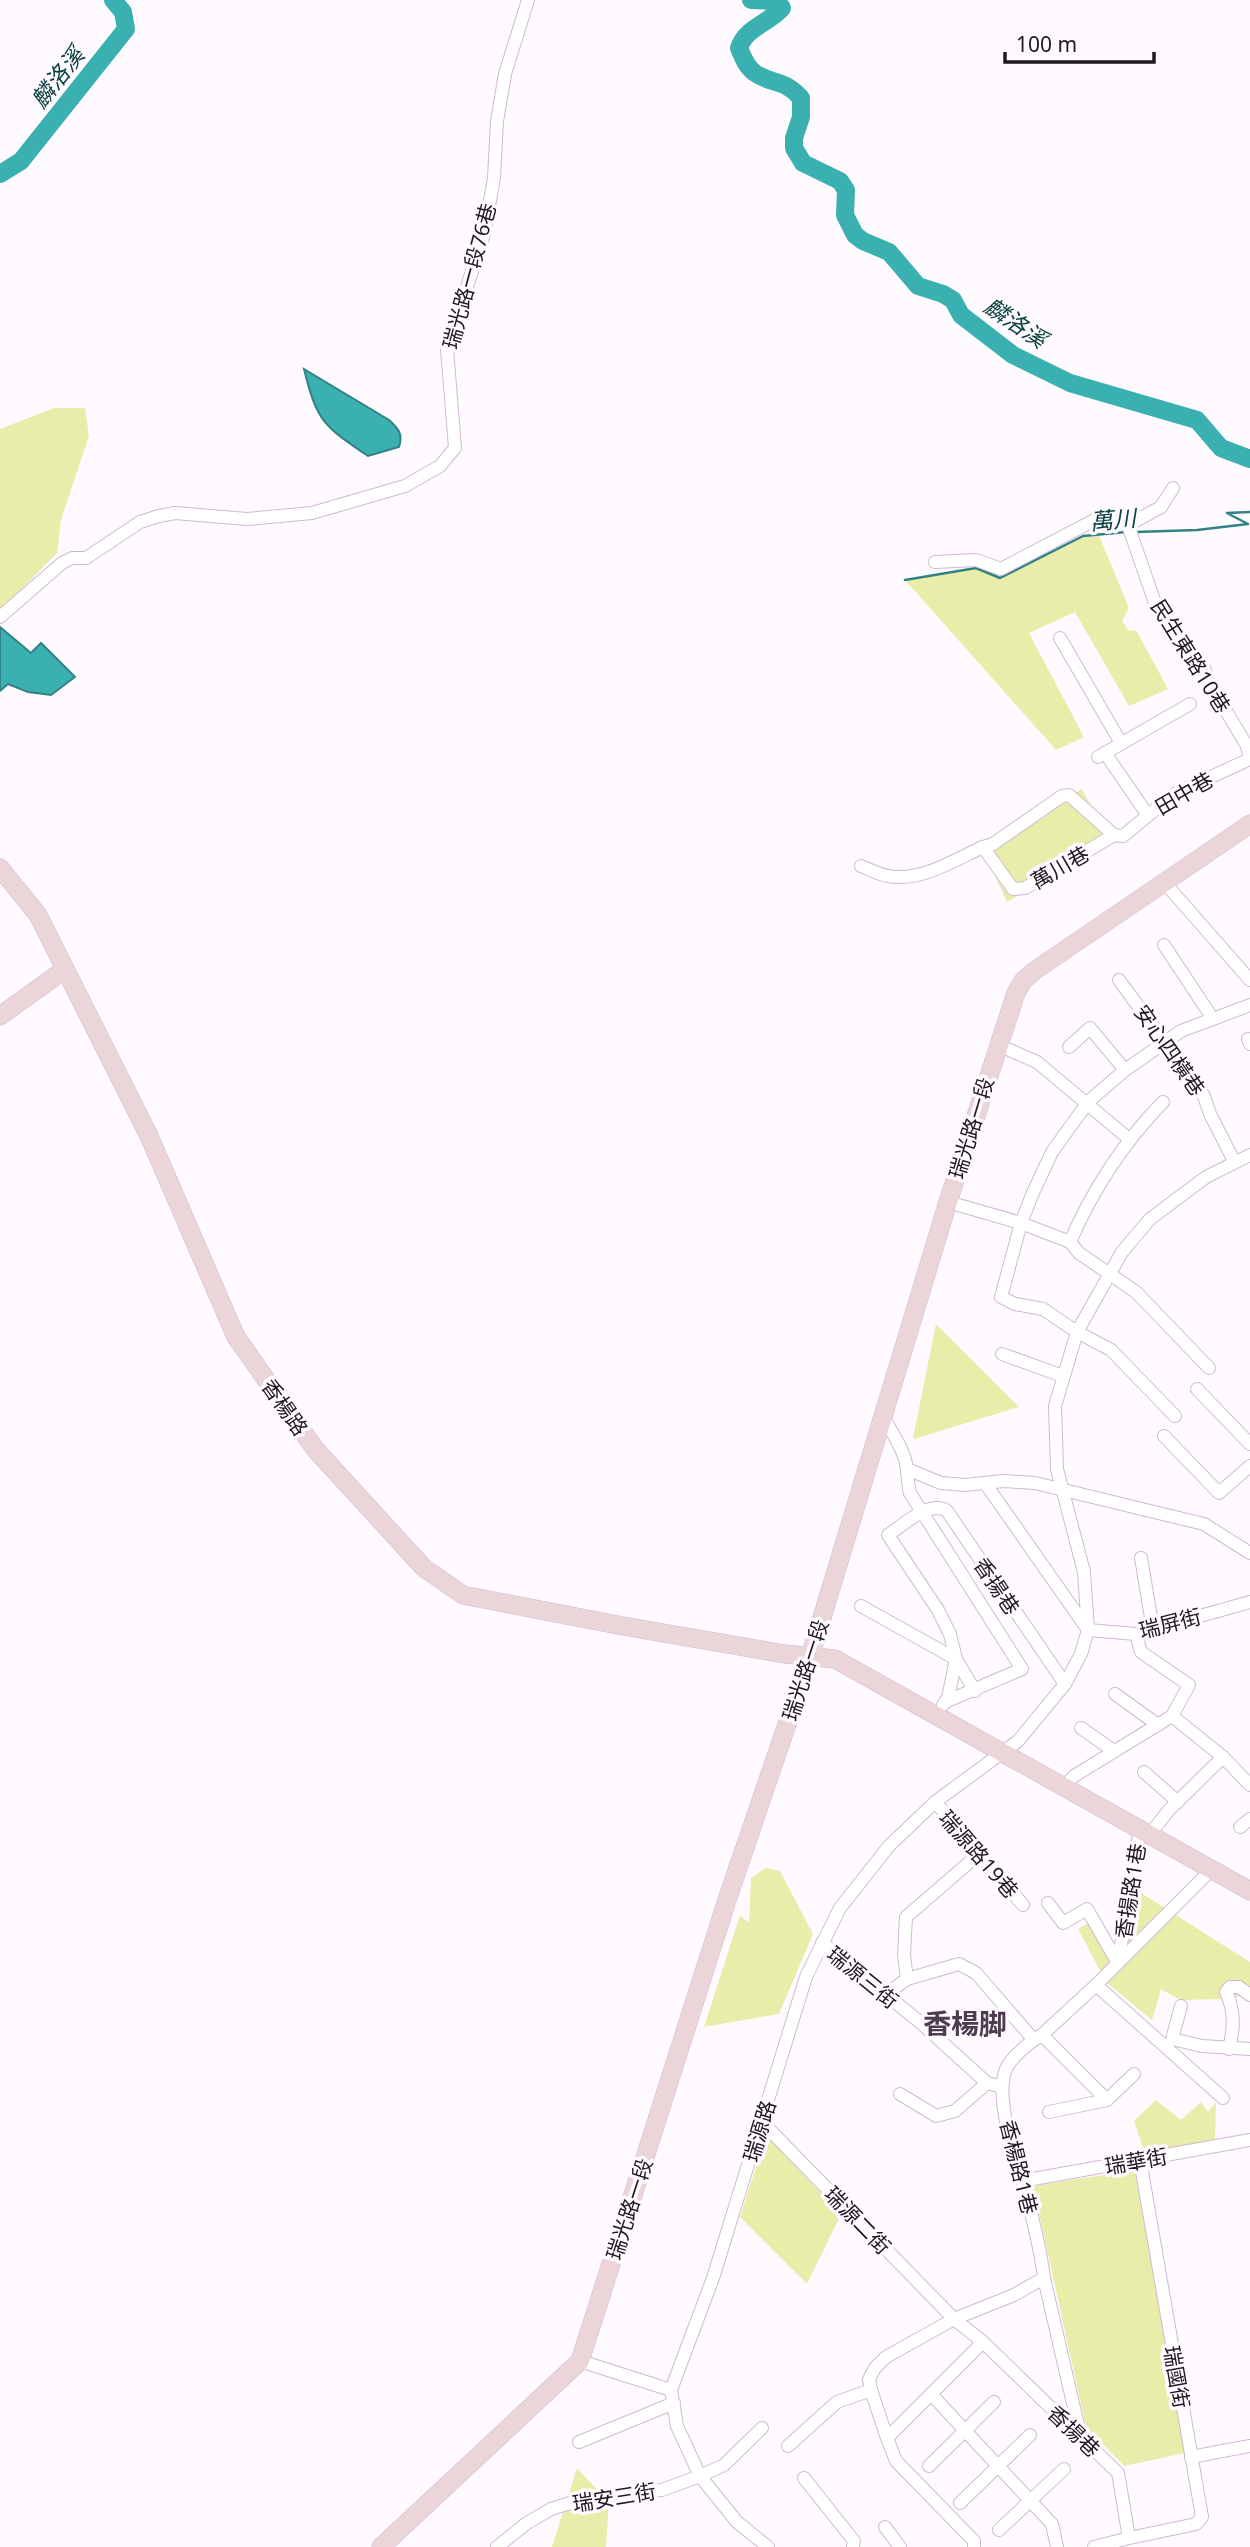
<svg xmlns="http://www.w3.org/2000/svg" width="1250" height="2547" font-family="'Noto Sans','Noto Sans TC',sans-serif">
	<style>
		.green { fill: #e8edaa }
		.water { fill: #3ab0b0; stroke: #328285; stroke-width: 2 }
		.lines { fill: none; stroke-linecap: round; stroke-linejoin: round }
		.stream { stroke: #328285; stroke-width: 2.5 }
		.river { stroke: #3ab0b0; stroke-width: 18 }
		.street-casing { stroke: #cfbad2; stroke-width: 14 }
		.secondary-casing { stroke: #cfbad2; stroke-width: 19 }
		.street { stroke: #fff; stroke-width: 12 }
		.secondary { stroke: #ebd5d9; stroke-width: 18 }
		.labels { text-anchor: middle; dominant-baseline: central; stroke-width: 7; stroke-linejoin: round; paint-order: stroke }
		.street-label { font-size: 21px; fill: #201821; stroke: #fefaff }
		.water-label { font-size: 23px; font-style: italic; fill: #0a4040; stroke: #fefaff }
		.district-label { font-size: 28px; font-weight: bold; fill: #4d3c50; stroke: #fefaff }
	</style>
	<rect width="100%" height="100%" fill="#fefaff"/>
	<g class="green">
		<path d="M54 408H85L89 436 61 520 57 553 0 611V429Z"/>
		<path d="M1098 533 1129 608 1122 621 1129 631 1136 630 1168 689 1129 706 1075 612 1029 633 1084 737 1056 750 905 580 976 568 1000 578 1083 536Z"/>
		<path d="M1082 789 1111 843 1007 902 981 845Z"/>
		<path d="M936 1324 1019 1407 914 1439 913 1438Z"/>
		<path d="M766 1868 780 1871 813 1934 779 2014 704 2027 740 1915 749 1923 751 1878Z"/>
		<path d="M1138 1891 1250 1962V1994L1224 1999 1180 2000 1161 1989 1152 2020 1106 1982 1078 1929 1099 1916 1125 1962Z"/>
		<path d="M1156 2100 1181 2120 1201 2102 1208 2112 1216 2102 1215 2141 1145 2154 1134 2121Z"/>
		<path d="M766 2136 841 2214 807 2284 740 2217Z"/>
		<path d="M1135 2170 1185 2453 1124 2466 1086 2427 1033 2186Z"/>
		<path d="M577 2468 609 2502 606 2547H552Z"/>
	</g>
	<g class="water">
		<path d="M304 369 389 420C399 429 403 434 399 447L368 456C324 426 317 422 304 369Z"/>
		<path d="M0 627 31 653 41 643 75 677 51 695 28 692 8 684 0 691Z"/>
	</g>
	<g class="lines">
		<g class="stream">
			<path d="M1136 532 1197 530 1248 524 1227 513 1250 512"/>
			<path d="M905 580 976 568 1000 578 1083 536 1126 532"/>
		</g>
		<g class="river">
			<path d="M751 0 777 1 782 8C768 24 746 27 739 48 743 57 746 67 755 73 772 85 783 78 801 98V117L794 138V148L803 163 840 181 846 190 845 215 855 235 863 241 889 252 918 286 943 294 953 300 961 315 1013 355 1070 383 1197 420 1221 448 1250 459"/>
			<path d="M0 174 21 161 126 29 123 12 113 0"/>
		</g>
		<defs>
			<g id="street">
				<path d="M1128 525 1161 507 1173 488"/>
				<path d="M935 562 976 560 1001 569 1104 515C1114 515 1121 518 1128 525L1155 603 1205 670 1208 681 1247 746 1250 758"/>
				<path d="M0 617 62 563 72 558H86L140 522 159 516 175 513 247 519 312 513 405 486 440 466 455 448 447 349 484 234 494 178 497 121 505 74 528 0"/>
				<path d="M1060 638 1121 743"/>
				<path d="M1105 753 1147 814"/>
				<path d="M1098 757 1190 704"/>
				<path d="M1114 835 1069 795 1062 796 993 844 983 847 1013 889 1025 888 1114 835 1123 836 1174 794 1250 759"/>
				<path d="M861 866C869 869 879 875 888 876 922 882 954 860 983 847"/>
				<path d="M1164 882 1250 980"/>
				<path d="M1164 945 1213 1019"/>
				<path d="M1119 980 1204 1096 1210 1114 1234 1161"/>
				<path d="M1248 1039 1250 1044"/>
				<path d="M998 1045 1037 1062 1129 1139"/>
				<path d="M1069 1047 1090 1028 1125 1070"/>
				<path d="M948 1202 1021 1223 1070 1242 1079 1253 1136 1292 1209 1368"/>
				<path d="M1070 1242C1093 1189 1123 1143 1163 1102"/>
				<path d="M1002 1354 1063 1376"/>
				<path d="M1197 1389 1250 1444"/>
				<path d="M1175 1416 1111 1350 1077 1332 1043 1309 1015 1304 1001 1297 1021 1223 1032 1195 1052 1152 1088 1102 1125 1070 1181 1031 1250 1005"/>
				<path d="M883 1417C892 1432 906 1453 907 1470 908 1479 908 1485 910 1493L1022 1669 945 1702"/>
				<path d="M1164 1436 1219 1493 1250 1466"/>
				<path d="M907 1469 941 1483 965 1485 1004 1481 1035 1483 1146 1510 1204 1524 1250 1553"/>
				<path d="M985 1483 1088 1630 1136 1634 1250 1602"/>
				<path d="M1141 1558 1153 1629"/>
				<path d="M861 1606 956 1659"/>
				<path d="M975 1691 956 1659 950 1634 938 1610 888 1535C902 1526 930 1499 947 1511L1065 1684"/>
				<path d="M1115 1694 1158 1725"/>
				<path d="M943 1705 948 1698 956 1659"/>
				<path d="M1172 1716 1223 1757 1250 1785"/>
				<path d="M1081 1728 1114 1751"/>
				<path d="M1144 1772 1178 1802"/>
				<path d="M1063 1788 1074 1776 1172 1716 1189 1685 1141 1652 1136 1634"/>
				<path d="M935 1802 1023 1905"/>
				<path d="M1240 1827 1250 1819"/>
				<path d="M1150 1834 1169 1810 1223 1757"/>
				<path d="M1048 1903 1063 1923 1087 1909 1118 1963"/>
				<path d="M822 1943 921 2023 987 2083 1002 2087"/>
				<path d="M1118 1963 1140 1829"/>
				<path d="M907 1979 904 1955 906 1917 979 1854"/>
				<path d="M1096 1985 1223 2098"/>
				<path d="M885 1995 907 1979 959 1964 976 1973 1033 2039"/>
				<path d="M1181 2006 1172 2039 1202 2046 1250 2049"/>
				<path d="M1042 2035 1107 2100"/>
				<path d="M1229 2049C1234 2029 1235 2011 1226 1992L1230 1987H1239L1250 1995"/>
				<path d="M900 2094 936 2116 955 2111 987 2083"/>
				<path d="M1049 2112 1107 2100 1134 2074"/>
				<path d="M762 2122 954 2319 983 2342 1118 2473 1129 2538 1094 2547"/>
				<path d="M1022 2181 1250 2140"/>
				<path d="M1044 2278 1081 2438"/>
				<path d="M580 2361 671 2390"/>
				<path d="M931 2394 1052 2524 1057 2547"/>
				<path d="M887 2438 983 2342"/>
				<path d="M579 2442 674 2403"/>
				<path d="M788 2446 837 2402 871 2390"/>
				<path d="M1191 2457 1250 2446"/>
				<path d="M929 2466 994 2402"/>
				<path d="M804 2478 854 2541 853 2547"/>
				<path d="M960 2503 1030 2435"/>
				<path d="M885 2527 900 2547"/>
				<path d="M999 2530 1064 2469"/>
				<path d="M1129 2538 1196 2524 1202 2517 1140 2160"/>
				<path d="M497 2547 527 2523 551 2509 589 2497 662 2490 700 2476 724 2465 762 2428"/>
				<path d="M768 2547 737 2522 700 2476 677 2426 671 2390 713 2278 806 1977 840 1908 889 1846 935 1802 1018 1741 1065 1684 1081 1654 1088 1630 1084 1572 1057 1469 1055 1406 1077 1332 1122 1252 1150 1219 1206 1177 1250 1155"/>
				<path d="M974 2547V2541L896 2461 887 2438 871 2390 869 2379 875 2368 886 2357 954 2319 1014 2295 1044 2278C1040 2246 1032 2215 1023 2183 1015 2156 993 2094 1007 2067 1012 2057 1032 2040 1042 2035L1096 1985 1211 1870"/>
			</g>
			<g id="secondary">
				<path d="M0 868 38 915 149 1136 236 1337 315 1449 424 1568 463 1595 623 1626 785 1654 835 1659 1250 1891"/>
				<path d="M0 1016 64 970"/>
				<path d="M381 2547 580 2361 728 1897 810 1657 948 1202 1016 993 1023 981 1034 971 1250 824"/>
			</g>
		</defs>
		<use href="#street" class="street-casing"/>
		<use href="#secondary" class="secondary-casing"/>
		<use href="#street" class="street"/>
		<use href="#secondary" class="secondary"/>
	</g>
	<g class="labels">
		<g class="street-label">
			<text transform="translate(469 276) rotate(-75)">瑞光路一段76巷</text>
			<text transform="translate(1191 656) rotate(58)">民生東路10巷</text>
			<text transform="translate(1184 793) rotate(-30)">田中巷</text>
			<text transform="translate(1060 867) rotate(-30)">萬川巷</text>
			<text transform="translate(1170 1050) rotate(55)">安心四橫巷</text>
			<text transform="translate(971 1128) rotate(-73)">瑞光路一段</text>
			<text transform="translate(285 1407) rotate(55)">香楊路</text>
			<text transform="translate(997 1586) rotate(56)">香揚巷</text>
			<text transform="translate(1170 1623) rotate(-14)">瑞屏街</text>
			<text transform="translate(805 1670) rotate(-72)">瑞光路一段</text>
			<text transform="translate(979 1854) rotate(49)">瑞源路19巷</text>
			<text transform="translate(1130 1891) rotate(-81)">香揚路1巷</text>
			<text transform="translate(863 1977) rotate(39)">瑞源三街</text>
			<text transform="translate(759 2131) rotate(-73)">瑞源路</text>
			<text transform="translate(1136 2161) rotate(-10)">瑞華街</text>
			<text transform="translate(1019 2167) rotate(76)">香楊路1巷</text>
			<text transform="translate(629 2209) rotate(-72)">瑞光路一段</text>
			<text transform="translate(858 2220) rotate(46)">瑞源二街</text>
			<text transform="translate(1177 2377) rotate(80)">瑞國街</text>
			<text transform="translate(1074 2431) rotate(44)">香揚巷</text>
			<text transform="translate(614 2497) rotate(-9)">瑞安三街</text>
		</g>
		<g class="water-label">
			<text transform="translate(57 77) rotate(-52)">麟洛溪</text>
			<text transform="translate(1016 322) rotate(34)">麟洛溪</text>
			<text transform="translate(1113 519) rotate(-5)">萬川</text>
		</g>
		<g class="district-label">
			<text x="965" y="2023">香楊脚</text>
		</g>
	</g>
	<path d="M1005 52v10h149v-10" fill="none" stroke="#201821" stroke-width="3.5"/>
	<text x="1016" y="52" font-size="21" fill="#201821" stroke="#fefaff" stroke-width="5" paint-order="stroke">100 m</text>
</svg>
